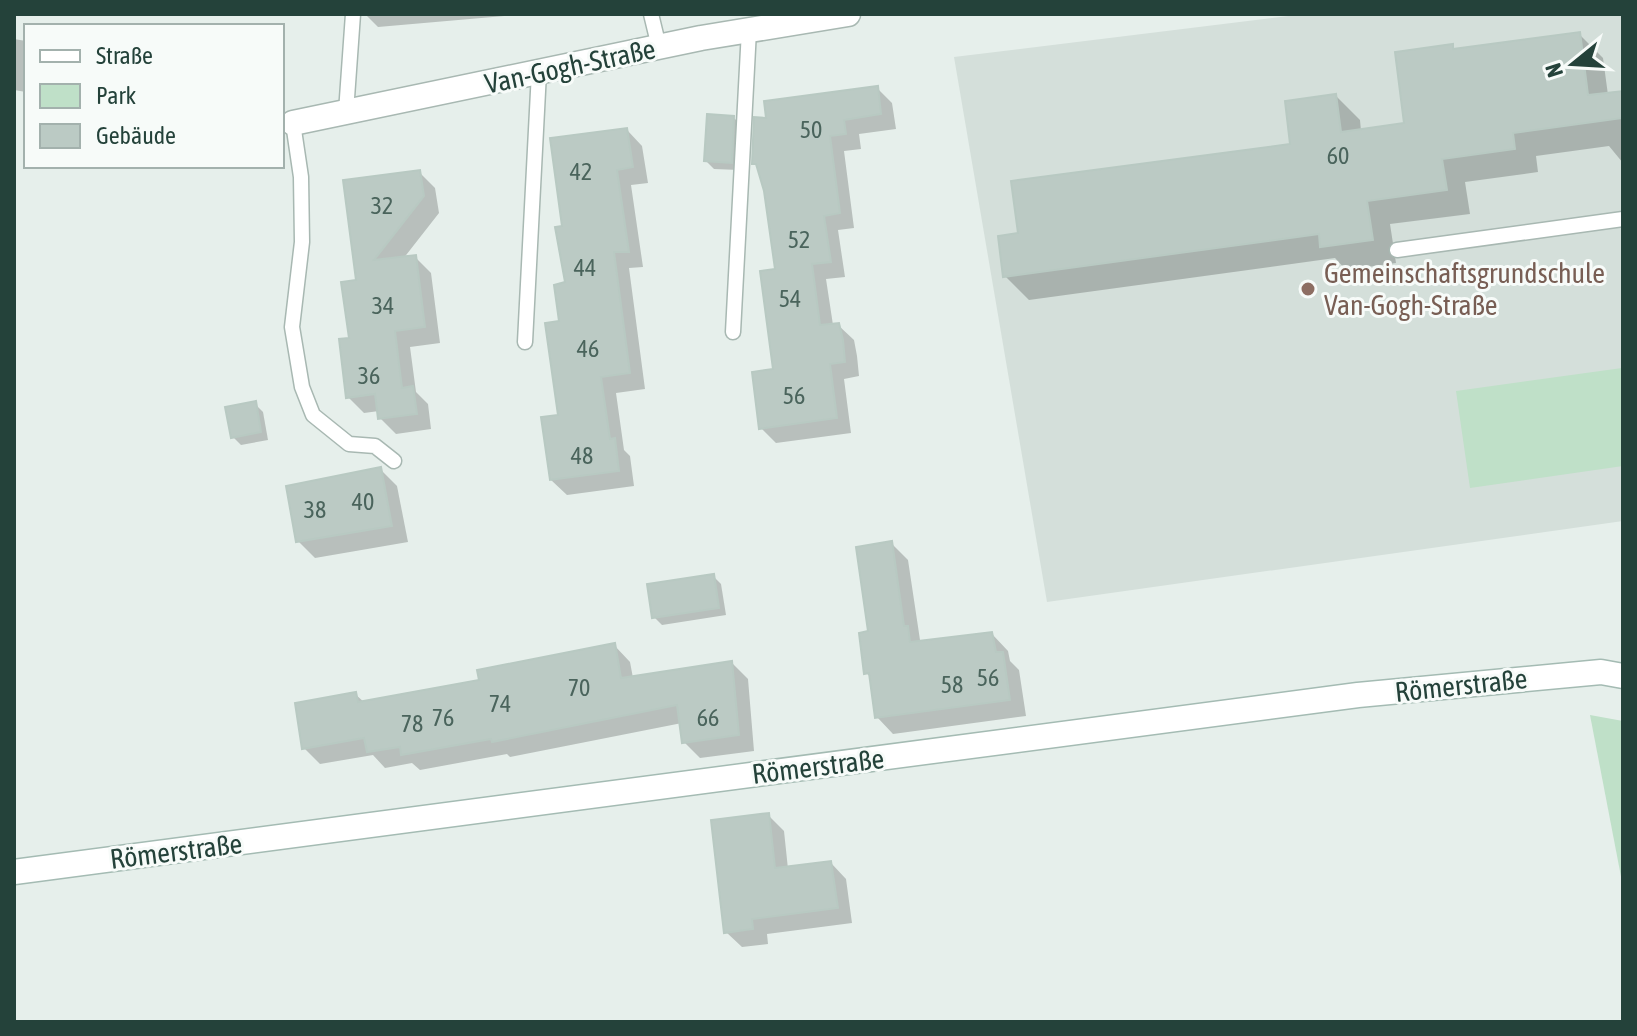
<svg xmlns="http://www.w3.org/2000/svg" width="1637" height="1036" font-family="'Asap Condensed',sans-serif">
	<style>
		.built { fill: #d4dfda }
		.green { fill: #bfe0c8 }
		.shadow { fill: #0003 }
		.building { fill: #bbcac4; stroke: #b8c9c2; stroke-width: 2 }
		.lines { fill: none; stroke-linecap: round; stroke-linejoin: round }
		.lane-casing { stroke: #a8b8b2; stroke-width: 17 }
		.street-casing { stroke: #a8b8b2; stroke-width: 27 }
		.secondary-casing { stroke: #a4bbb3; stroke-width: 27 }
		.lane { stroke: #fff; stroke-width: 14 }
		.street { stroke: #fff; stroke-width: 24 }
		.secondary { stroke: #fff; stroke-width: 24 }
		.education-dot { fill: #8d6e63; stroke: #f7fbf9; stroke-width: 3 }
		.labels { text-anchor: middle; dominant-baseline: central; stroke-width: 6; stroke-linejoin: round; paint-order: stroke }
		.number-label { font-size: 24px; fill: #4a645c }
		.street-label { font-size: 28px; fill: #24423a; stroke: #f7fbf9 }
		.education-label { font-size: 28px; fill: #785e54; stroke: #f7fbf9; text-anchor: start }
	</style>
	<rect width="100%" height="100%" fill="#e6efeb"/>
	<path class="built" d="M1305 14H1623V521L1047 602 954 57Z"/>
	<g class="green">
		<path d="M1622 368 1623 466 1470 488 1456 391Z"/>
		<path d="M1590 715 1623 721V887Z"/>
	</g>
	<g class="shadow">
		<path d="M365 14H528L378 27Z"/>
		<path d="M1579 34 1603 58 1608 95 1623 93V163L1609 146 1536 156 1538 172 1465 182 1470 214 1390 224 1396 263 1346 270 1335 258 1029 300 1005 276 1021 235 1293 145 1336 96 1360 120 1361 131 1407 125 1452 46 1456 50Z"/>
		<path d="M14 39 26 41V92L14 90Z"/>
		<path d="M877 88 892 103 896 129 859 134 861 149 844 151 854 228 838 230 845 277 826 279 833 325H838L854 340 857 356 859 376 844 379 851 433 776 443 761 428 775 371 778 271 766 190 759 169 754 163 768 120Z"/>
		<path d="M734 118 742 126 739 170 714 169 706 161Z"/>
		<path d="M627 130 642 146 648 183 631 185 643 267 629 268 645 389 616 393 624 450 630 456 634 486 567 495 551 480 560 416 561 322 567 284 564 228Z"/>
		<path d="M419 172 435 188 439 213 403 259 415 257 431 273 440 343 410 347 416 392 428 404 431 429 396 434 380 418 379 411 364 413 348 397 351 339 359 282Z"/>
		<path d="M255 404 263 412 268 440 241 445 233 437Z"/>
		<path d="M380 469 397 486 408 542 315 558 298 541Z"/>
		<path d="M891 543 908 560 920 640 922 643 992 634 1008 651 1010 661 1019 670 1026 716 893 734 877 717 872 678 866 673 871 633Z"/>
		<path d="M713 576 721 584 726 615 662 625 654 617Z"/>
		<path d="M614 645 630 662 633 678 732 663 748 679 754 751 700 758 684 742 682 723 510 757 507 754 420 770 412 763 385 768 373 755 320 764 304 748 355 694 365 703 482 681Z"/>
		<path d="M768 815 784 831 788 869 831 863 846 879 852 923 767 934 768 944 742 947 726 932Z"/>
	</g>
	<g class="building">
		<path d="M1580 32 1588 95 1623 91V118L1513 133 1515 149 1442 159 1447 190 1367 201 1373 240 1320 247 1319 234 1003 277 998 236 1018 233 1011 181 1290 144 1285 101 1336 94 1341 132 1404 123 1395 52 1453 44V49Z"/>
		<path d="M878 86 881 114 844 120 846 134 830 136 840 213 824 216 831 262 812 264 820 325 839 323 843 340 845 362 830 364 837 418 759 429 752 372 773 369 760 271 775 269 764 191 756 164H752L754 117 766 118 764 101Z"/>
		<path d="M707 114 734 116 732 163 704 161Z"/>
		<path d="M627 128 633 167 617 170 629 252H614L630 373 601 377 610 439 615 438 619 471 550 480 541 417 558 415 545 323 559 321 554 285 565 282 555 227 562 226 550 138Z"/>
		<path d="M420 170 424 196 374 260 416 255 425 327 395 331 402 388 413 386 417 414 378 419 375 394 346 398 339 339 349 338 341 282 356 280 343 180Z"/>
		<path d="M256 401 261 432 231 438 225 407Z"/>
		<path d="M381 467 392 526 296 542 286 486Z"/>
		<path d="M892 541 904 626H908L910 642 992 632 996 652H1003L1010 700 875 718 869 673 864 674 859 633 868 631 856 547Z"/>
		<path d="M714 574 719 608 652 618 647 584Z"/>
		<path d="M615 643 621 678 732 661 739 735 682 743 677 705 492 742 491 739 401 755 400 747 367 752 364 738 302 749 295 703 356 692 358 702 479 680 477 670Z"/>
		<path d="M769 813 775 868 831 861 838 908 752 919 753 929 724 933 711 820Z"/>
	</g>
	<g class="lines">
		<defs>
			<g id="lane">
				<path d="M651 14 659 47"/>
				<path d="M346 112 353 14"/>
				<path d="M293 123 301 177 302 242 292 327 302 387 313 415 349 444 375 446 394 461"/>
				<path d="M1397 250 1623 219"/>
				<path d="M733 332 749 30"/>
				<path d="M525 342 539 72"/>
			</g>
			<path id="street" d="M293 123 701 38 848 14"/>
			<path id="secondary" d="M14 872 1358 695 1601 672 1623 676"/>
		</defs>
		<use href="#lane" class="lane-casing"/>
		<use href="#street" class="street-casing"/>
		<use href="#secondary" class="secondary-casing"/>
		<use href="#lane" class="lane"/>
		<use href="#street" class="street"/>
		<use href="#secondary" class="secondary"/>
	</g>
	<circle class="education-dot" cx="1308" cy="289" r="8"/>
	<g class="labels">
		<g class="number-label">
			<text x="811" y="129">50</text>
			<text x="1338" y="155">60</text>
			<text x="581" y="171">42</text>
			<text x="382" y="205">32</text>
			<text x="799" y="239">52</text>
			<text x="585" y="267">44</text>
			<text x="790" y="298">54</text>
			<text x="383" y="305">34</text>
			<text x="588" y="348">46</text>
			<text x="369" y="375">36</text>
			<text x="794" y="395">56</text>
			<text x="582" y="455">48</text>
			<text x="363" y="501">40</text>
			<text x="315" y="509">38</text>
			<text x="988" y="677">56</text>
			<text x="952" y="684">58</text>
			<text x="579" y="687">70</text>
			<text x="500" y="703">74</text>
			<text x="443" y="717">76</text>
			<text x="708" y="717">66</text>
			<text x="412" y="723">78</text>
		</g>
		<g class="street-label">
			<text transform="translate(570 66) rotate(-12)">Van-Gogh-Straße</text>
			<text transform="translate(1461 685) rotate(-6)">Römerstraße</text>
			<text transform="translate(818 766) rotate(-7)">Römerstraße</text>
			<text transform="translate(176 851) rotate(-7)">Römerstraße</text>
		</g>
		<g class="education-label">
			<text x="1324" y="273">Gemeinschaftsgrundschule<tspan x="1324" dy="32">Van-Gogh-Straße</tspan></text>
		</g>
	</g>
	<rect width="1637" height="1036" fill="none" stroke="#24423a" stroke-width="32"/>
	<rect x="24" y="24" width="260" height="144" fill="#f7fbf9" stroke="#a3b1ad" stroke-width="2"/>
	<rect x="40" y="50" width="40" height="12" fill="#ffffff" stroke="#a3b1ad" stroke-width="2"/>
	<text x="96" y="64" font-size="24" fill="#24423a">Straße</text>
	<rect x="40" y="84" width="40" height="24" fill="#bfe0c8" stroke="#a3b1ad" stroke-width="2"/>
	<text x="96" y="104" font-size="24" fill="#24423a">Park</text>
	<rect x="40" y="124" width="40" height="24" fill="#bbcac4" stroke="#a3b1ad" stroke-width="2"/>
	<text x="96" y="144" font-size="24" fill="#24423a">Gebäude</text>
	<g transform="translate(1573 64) rotate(252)" stroke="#f7fbf9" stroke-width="6" paint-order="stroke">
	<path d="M0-6L14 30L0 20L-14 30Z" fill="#24423a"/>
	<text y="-12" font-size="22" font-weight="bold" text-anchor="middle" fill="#24423a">N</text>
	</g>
</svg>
